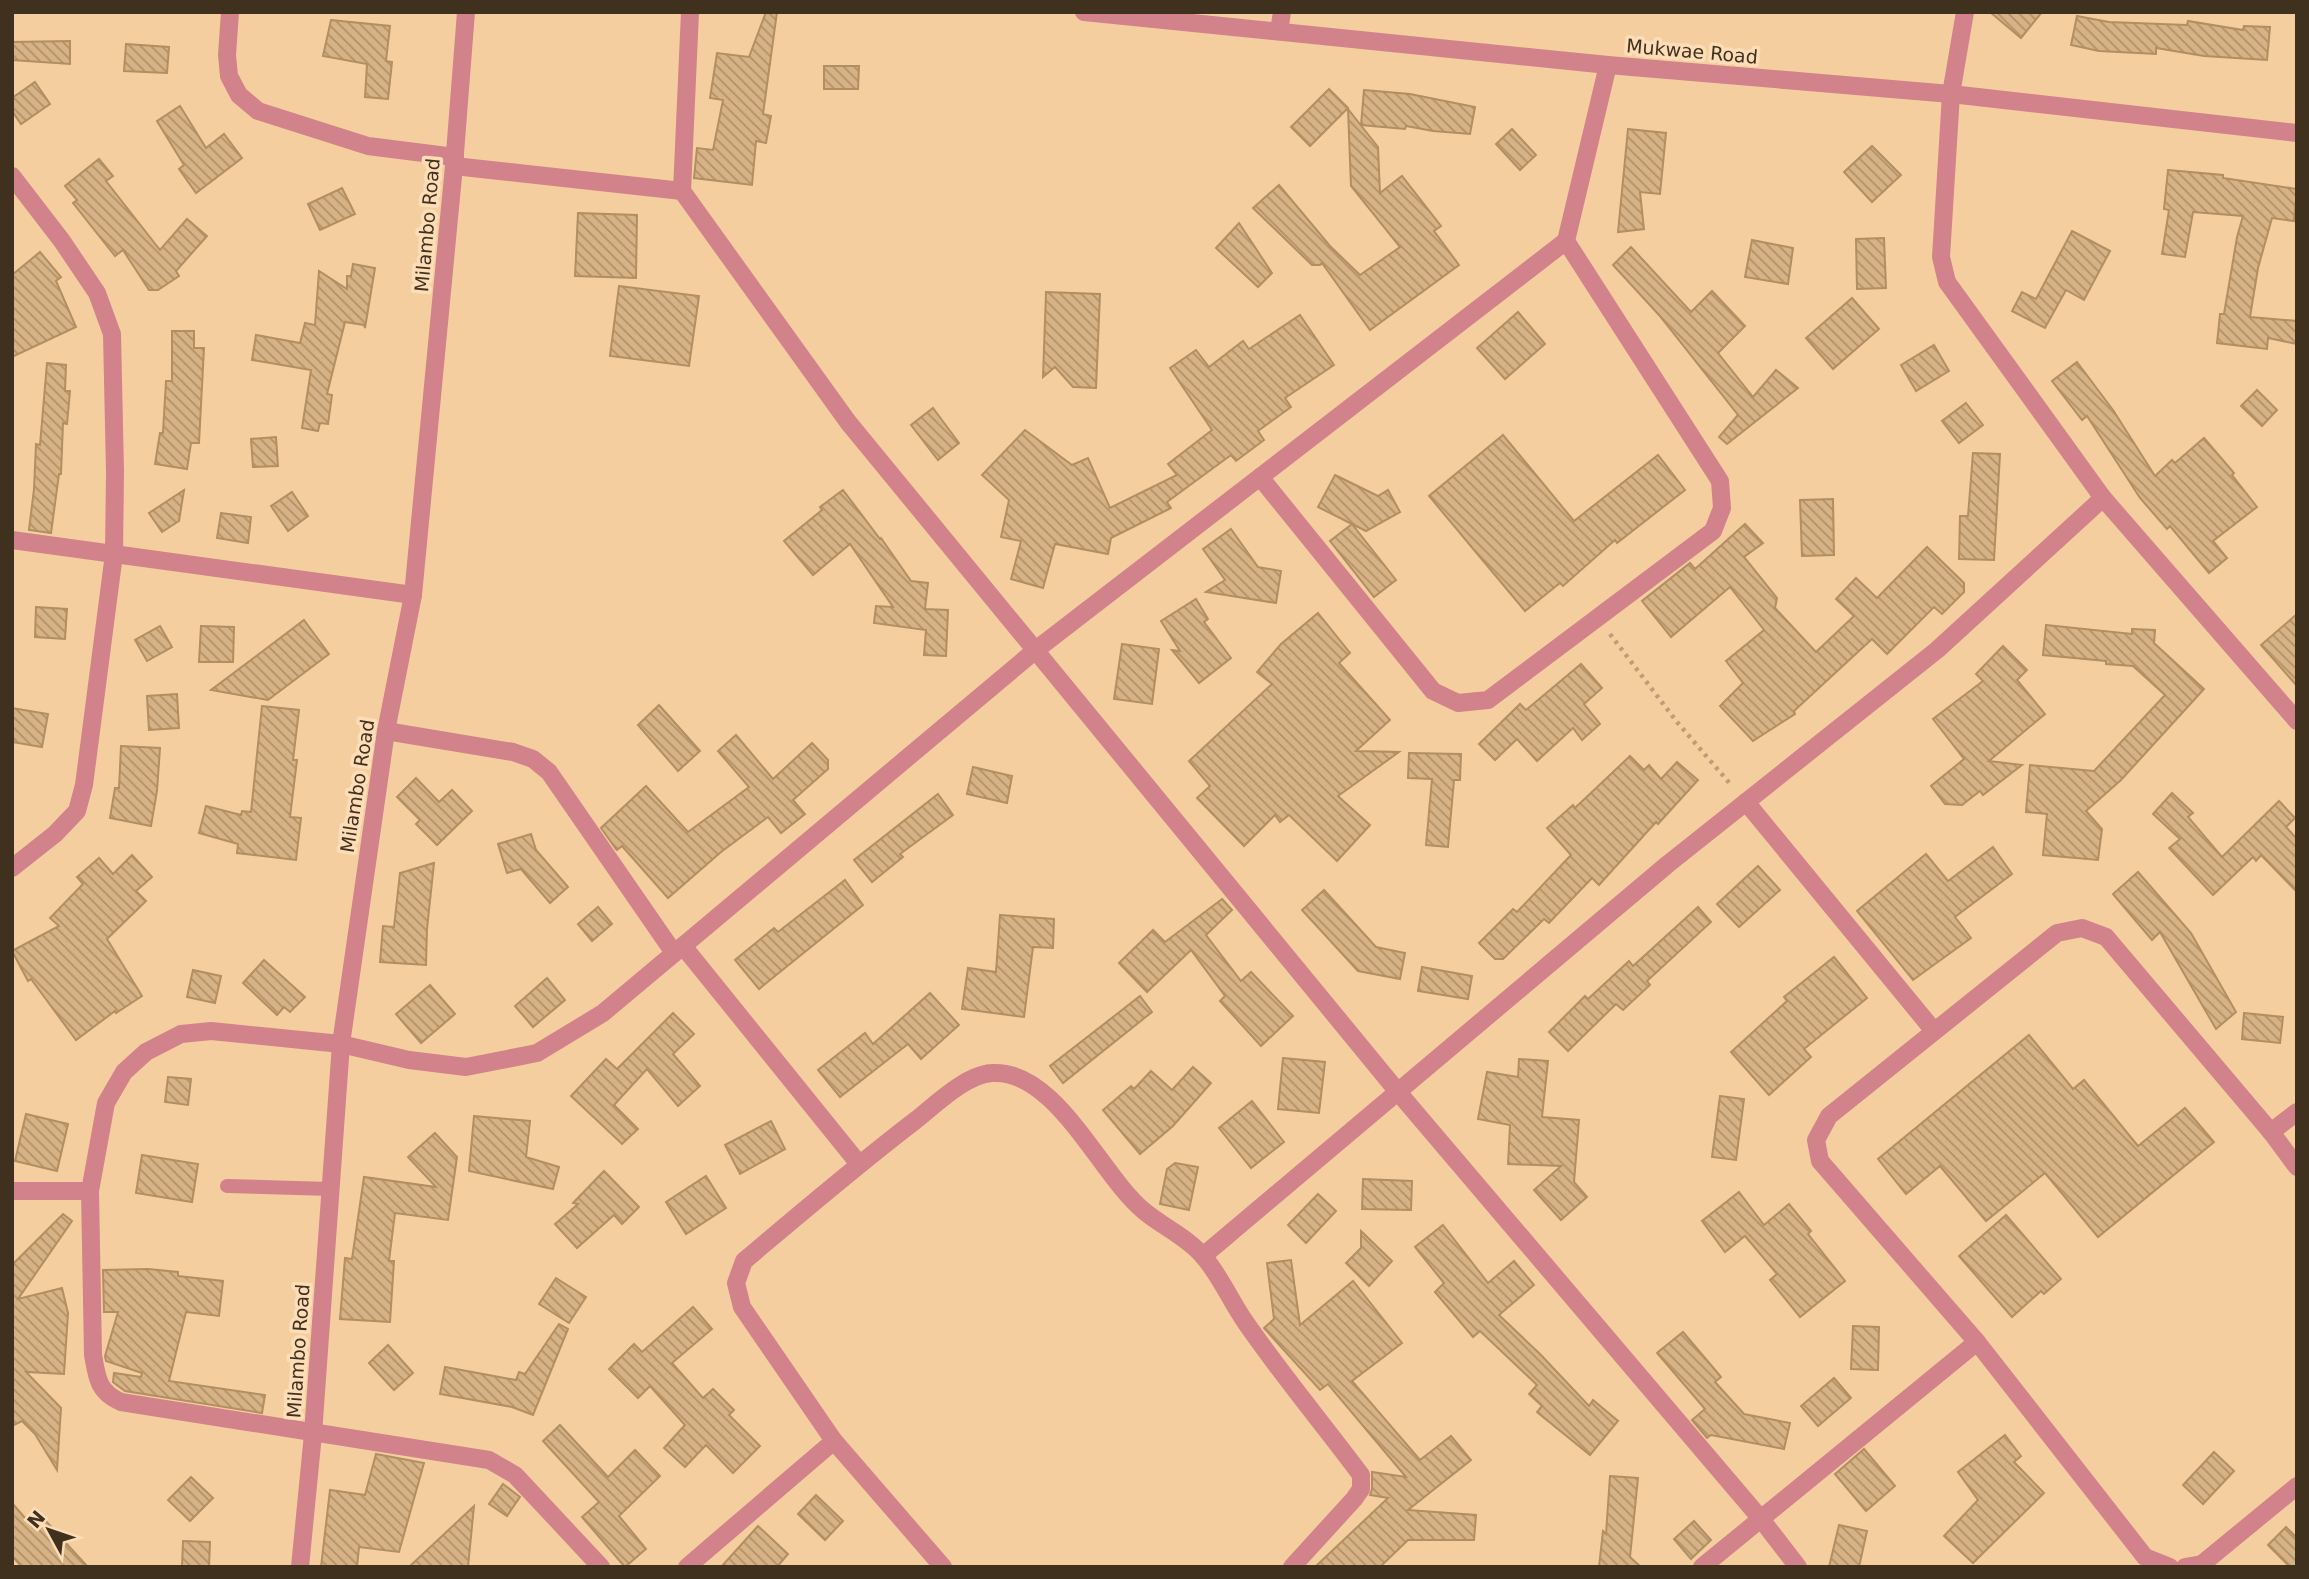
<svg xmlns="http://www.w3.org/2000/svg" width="2309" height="1579" font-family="'DejaVu Sans',sans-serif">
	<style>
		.building { fill: url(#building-back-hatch); stroke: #b28e61; stroke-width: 2 }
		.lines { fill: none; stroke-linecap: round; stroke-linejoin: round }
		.path { stroke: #bd9d77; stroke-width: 4.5; stroke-dasharray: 3.5 5; stroke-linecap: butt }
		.service { stroke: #d2828b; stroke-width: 14 }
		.minor { stroke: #d2828b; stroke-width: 18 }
		.tertiary { stroke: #d2828b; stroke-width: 18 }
		.labels { text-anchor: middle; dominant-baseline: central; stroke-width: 7; stroke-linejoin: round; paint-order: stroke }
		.street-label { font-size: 19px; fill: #40311e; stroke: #fcddb8 }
	</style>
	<defs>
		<pattern id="building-back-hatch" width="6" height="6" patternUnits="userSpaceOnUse" patternTransform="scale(1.75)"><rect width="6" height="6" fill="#d7b284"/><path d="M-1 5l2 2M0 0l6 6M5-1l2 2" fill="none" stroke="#b0916b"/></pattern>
	</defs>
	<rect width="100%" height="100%" fill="#f5ce9f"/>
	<g class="building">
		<path d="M766 12H777L763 114 771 116 766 143 756 141 752 185 694 178 697 148 713 150 723 100 710 98 717 53 749 57Z"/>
		<path d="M1990 12H2042L2021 38Z"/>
		<path d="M2077 16 2109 22 2187 25 2188 21 2243 30 2244 26 2270 27 2267 60 2204 56 2156 48V54L2099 51 2071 45Z"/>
		<path d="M331 20 390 26 386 61 392 62 388 99 365 97 367 64 323 56Z"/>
		<path d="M70 41V64L12 60V42Z"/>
		<path d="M126 44 169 47 167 73 124 71Z"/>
		<path d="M824 66H859L858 89H824Z"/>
		<path d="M35 82 50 104 21 124 12 111V98Z"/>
		<path d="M1329 89 1348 108 1310 146 1291 127Z"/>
		<path d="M1364 90 1410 94 1475 107 1470 134 1433 131 1406 126 1405 129 1361 125Z"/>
		<path d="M180 106 206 148 224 134 242 158 196 193 179 169 184 165 157 121Z"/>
		<path d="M1348 109 1378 147 1380 193 1402 176 1441 226 1434 231 1459 265 1370 330 1322 263 1320 265H1312L1253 208 1279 185 1330 246 1360 275 1400 247 1351 186Z"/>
		<path d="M1512 129 1536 155 1520 170 1496 144Z"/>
		<path d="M1628 129 1666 133 1660 194 1640 192 1644 229 1618 232Z"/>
		<path d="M1872 146 1901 175 1872 202 1844 172Z"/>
		<path d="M99 159 113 176 106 181 160 250 187 219 207 236 176 271 179 276 158 290H149L123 250 115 256 73 203 77 200 65 186Z"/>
		<path d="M2168 170 2223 175V178L2297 189 2294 221 2272 218 2258 268 2250 317 2297 321V344L2268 338 2267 349 2217 343 2220 314H2224L2237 237 2243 216 2193 212 2185 257 2162 254 2169 210 2164 209Z"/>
		<path d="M342 188 355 214 320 230 308 204Z"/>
		<path d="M578 213 637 215 636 278 575 276Z"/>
		<path d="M1239 223 1272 273 1258 287 1216 248Z"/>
		<path d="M2072 231 2110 251 2084 300 2066 290 2045 328 2012 311 2022 292 2036 299Z"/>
		<path d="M1884 238 1886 288 1857 289 1856 239Z"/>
		<path d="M1752 240 1793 248 1788 284 1745 277Z"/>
		<path d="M1631 247 1691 312 1712 291 1745 326 1718 353 1753 397 1776 370 1798 388 1727 444 1719 437 1738 415 1659 315 1613 265Z"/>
		<path d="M40 252 61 277 56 281 76 327 12 357V275Z"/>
		<path d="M353 264 375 268 365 328 364 325 345 322 327 394 332 395 328 424 320 423 318 431 302 428 311 370 252 360 256 335 300 343 305 323 315 325 319 271 347 289V276H351Z"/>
		<path d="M619 286 699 296 689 366 610 356Z"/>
		<path d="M1046 292 1100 294 1096 388 1073 387 1055 367 1043 377Z"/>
		<path d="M1852 298 1879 329 1833 369 1806 338Z"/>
		<path d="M1518 312 1545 344 1505 379 1477 348Z"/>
		<path d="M1300 315 1334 365 1285 398 1291 407 1258 431 1264 440 1236 461 1231 455 1167 502 1171 508 1111 538 1108 554 1055 544 1043 588 1011 579 1021 541 1001 537 1009 500 982 475 1025 430 1072 465 1088 458 1110 508 1177 475 1168 464 1212 430 1170 368 1196 350 1209 367 1243 341 1249 349Z"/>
		<path d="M172 331H194V348H204L199 443H191L187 469 155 464 160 433H163L166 381H172Z"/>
		<path d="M1934 345 1949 371 1916 391 1901 365Z"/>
		<path d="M2077 362 2113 410 2155 476 2172 460 2175 463 2204 438 2234 473 2232 475 2257 507 2213 541 2227 558 2209 573 2170 526 2167 529 2140 498 2087 416 2082 420 2052 381Z"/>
		<path d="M47 363 66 365 65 391H70L67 424 63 423 61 474H59L51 533 29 530 34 489 36 444 40 445Z"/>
		<path d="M2257 390 2277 410 2262 426 2241 406Z"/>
		<path d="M1966 403 1983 425 1959 443 1942 421Z"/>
		<path d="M933 408 959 443 938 460 911 425Z"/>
		<path d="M1503 435 1574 521 1658 455 1685 490 1617 543 1615 540 1563 586 1560 583 1525 611 1429 496Z"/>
		<path d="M276 437 278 466 253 467 251 439Z"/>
		<path d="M1973 453 2000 454 1994 560 1959 559 1960 516H1968Z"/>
		<path d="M1335 475 1378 496 1388 490 1400 512 1366 531 1352 524 1396 580 1374 597 1330 541 1352 524 1318 507Z"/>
		<path d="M184 490 179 521 162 532 149 513Z"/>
		<path d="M843 490 880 539 881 538 911 581 928 583 925 609 948 610 946 656 924 655 926 630 874 623 876 606 893 607 850 544 813 575 784 541 822 510 820 507Z"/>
		<path d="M292 492 308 516 288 531 271 506Z"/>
		<path d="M1833 499 1834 555 1802 556 1800 500Z"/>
		<path d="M221 513 251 517 248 543 217 538Z"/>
		<path d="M1745 524 1763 543 1744 557 1777 598 1775 608 1816 652 1854 616 1836 599 1856 578 1877 598 1927 547 1964 583V592L1942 614 1934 607 1887 654 1872 639 1794 711 1795 714 1753 741 1720 706 1743 683 1726 661 1764 630 1730 587 1671 637 1642 601 1690 563 1695 569Z"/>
		<path d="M1231 529 1258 567 1281 571 1276 603 1206 592 1225 580 1203 549Z"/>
		<path d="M1196 599 1208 619 1204 622 1231 658 1199 683 1172 650 1180 651 1161 621Z"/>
		<path d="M36 607 67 609 65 639 35 637Z"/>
		<path d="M1318 613 1350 653 1339 663 1390 720 1356 751 1399 752 1338 796 1370 825 1337 861 1289 815 1280 822 1275 815 1244 846 1197 798 1210 786 1189 761 1272 684 1257 672 1281 644Z"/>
		<path d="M2297 614V686L2261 645Z"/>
		<path d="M304 620 329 654 268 700 211 690Z"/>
		<path d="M2046 625 2132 634V629L2155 630 2154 643 2204 689 2121 780 2086 811 2102 829 2098 860 2043 855 2047 814 2026 812 2030 765 2094 771 2165 695 2133 666 2106 664V661L2043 655Z"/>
		<path d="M160 626 172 647 147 661 135 640Z"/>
		<path d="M201 626 234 627 233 662H199Z"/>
		<path d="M1122 644 1159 649 1152 704 1114 699Z"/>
		<path d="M2003 646 2027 670 2017 680 2045 714 1989 761 2022 765 1983 795 1980 791 1962 805 1945 804 1931 786 1964 759 1933 719 1983 681 1976 674Z"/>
		<path d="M1581 664 1602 688 1584 704 1600 724 1582 740 1573 728 1537 761 1517 739 1495 760 1479 744 1520 704 1526 710Z"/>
		<path d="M177 694 179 728 149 730 147 696Z"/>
		<path d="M659 705 700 751 678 771 638 725Z"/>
		<path d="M262 706 299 710 293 760H297L290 817 301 818 296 860 237 853 238 844 199 833 206 806 241 815 242 811 251 812Z"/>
		<path d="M12 708 48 714 42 747 12 742Z"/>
		<path d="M736 735 773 779 812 743 828 760V769L793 800 805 814 781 833 768 817 721 852 668 898 622 846 617 850 616 849 601 828 646 786 688 832 749 787 718 751Z"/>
		<path d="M121 746 160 748 157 791 151 826 110 818 115 788H119Z"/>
		<path d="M1409 753 1461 754 1460 780H1454L1448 847 1426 845 1432 779 1408 778Z"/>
		<path d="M1630 756 1644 770 1649 765 1661 779 1677 762 1698 780 1658 824 1656 822 1599 885 1592 878 1549 923 1544 919 1503 959H1495L1479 943 1513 909 1517 912 1571 855 1547 828 1573 805 1575 808Z"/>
		<path d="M973 767 1012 776 1007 803 967 794Z"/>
		<path d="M416 778 439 802 452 790 472 811 437 845 416 824 420 820 397 797Z"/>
		<path d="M2172 793 2193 813 2188 817 2222 857 2279 801 2295 818 2286 827 2297 839V892L2261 855 2256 861 2253 857 2213 895 2169 848 2180 839 2153 814Z"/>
		<path d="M938 794 953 815 900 854 903 857 872 882 854 860Z"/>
		<path d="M531 834 536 850 568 887 550 903 521 869 507 873 498 844Z"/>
		<path d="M1993 847 2012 874 1955 917 1971 938 1913 980 1857 911 1926 854 1948 881Z"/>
		<path d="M132 855 152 877 136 891 146 901 107 939 142 996 116 1013 115 1011 76 1040 31 979 28 981 12 951 59 926 50 918 83 884 77 877 99 858 113 874Z"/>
		<path d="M434 863 427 929 426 965 380 962 383 926 394 927 400 873Z"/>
		<path d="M1758 866 1780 890 1739 927 1717 904Z"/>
		<path d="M2138 872 2191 933 2236 1012 2216 1029 2160 932 2152 940 2113 894Z"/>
		<path d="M845 880 863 905 759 989 735 960 774 928 778 932Z"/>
		<path d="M1324 890 1376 947 1405 953 1400 979 1358 971 1302 910Z"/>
		<path d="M1222 899 1232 910 1206 935 1241 981 1251 972 1293 1016 1261 1046 1220 1001 1225 996 1191 950 1147 992 1119 963 1153 930 1165 942Z"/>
		<path d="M598 907 612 924 592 941 578 924Z"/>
		<path d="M1698 907 1711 922 1647 981 1650 985 1623 1010 1616 1004 1568 1051 1549 1032 1585 996 1588 999 1629 961 1633 966Z"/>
		<path d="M1000 915 1054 919 1053 948 1033 947 1024 1017 962 1009 968 968 996 972Z"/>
		<path d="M1834 957 1867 998 1804 1049 1811 1057 1769 1095 1731 1052 1787 1001 1784 997Z"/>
		<path d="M264 960 305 997 290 1012 284 1007 277 1015 243 983Z"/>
		<path d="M1422 967 1472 976 1468 999 1418 991Z"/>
		<path d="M193 970 221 976 215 1003 187 997Z"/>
		<path d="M547 978 565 1000 533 1027 515 1006Z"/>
		<path d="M430 985 455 1014 421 1043 396 1014Z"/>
		<path d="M930 993 959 1025 921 1059 908 1044 840 1097 818 1070 865 1033 873 1044Z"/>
		<path d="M1140 996 1152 1012 1063 1083 1050 1066Z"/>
		<path d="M673 1013 694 1034 673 1054 700 1086 678 1106 647 1069 614 1105 638 1129 622 1144 571 1096 606 1059 617 1069Z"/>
		<path d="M2244 1013 2283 1017 2280 1043 2242 1039Z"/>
		<path d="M2029 1035 2073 1089 2084 1080 2138 1146 2185 1108 2214 1142 2098 1237 2045 1173 1986 1221 1940 1166 1906 1194 1878 1159Z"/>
		<path d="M1283 1058 1325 1062 1319 1113 1278 1109Z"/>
		<path d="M1519 1059 1548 1061 1542 1117 1579 1120 1574 1182 1587 1197 1561 1220 1534 1190 1561 1166 1508 1164 1510 1125 1478 1119 1487 1072 1518 1077Z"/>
		<path d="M1193 1067 1211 1083 1173 1126 1140 1154 1103 1110 1131 1086 1134 1089 1151 1071 1172 1090Z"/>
		<path d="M168 1077 191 1079 188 1105 165 1102Z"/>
		<path d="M1720 1096 1744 1099 1736 1160 1712 1157Z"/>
		<path d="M1252 1101 1284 1142 1251 1168 1219 1128Z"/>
		<path d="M26 1114 68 1124 57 1171 15 1161Z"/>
		<path d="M474 1116 530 1121 526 1157 559 1167 553 1189 469 1171Z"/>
		<path d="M771 1121 785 1149 740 1174 725 1145Z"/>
		<path d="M435 1133 457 1157 448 1220 395 1213 389 1261H394L390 1322 340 1319 345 1258 352 1259 364 1177 436 1187 408 1157Z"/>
		<path d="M142 1155 198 1164 192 1202 136 1193Z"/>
		<path d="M1175 1163 1198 1167 1189 1210 1160 1204 1167 1169Z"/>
		<path d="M604 1171 639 1207 622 1224 614 1215 577 1248 555 1224 578 1204 573 1203Z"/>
		<path d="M706 1176 726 1208 686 1234 666 1202Z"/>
		<path d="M1363 1179 1412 1181 1411 1210 1362 1209Z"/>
		<path d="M1739 1192 1764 1225 1789 1204 1811 1231 1808 1234 1845 1281 1800 1317 1770 1280 1777 1274 1745 1236 1725 1252 1702 1221Z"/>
		<path d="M1318 1194 1336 1211 1306 1243 1288 1225Z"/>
		<path d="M63 1214 72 1221 18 1299 62 1288 68 1313 64 1374 26 1372 61 1408 57 1470 35 1434 22 1421 12 1426V1265Z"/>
		<path d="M2006 1215 2061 1279 2044 1294 2041 1291 2012 1317 1959 1256Z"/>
		<path d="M1443 1225 1488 1283 1514 1261 1534 1285 1499 1315 1540 1354 1589 1406 1593 1400 1618 1421 1590 1455 1537 1412 1542 1406 1529 1394 1537 1385 1480 1331 1473 1337 1435 1292 1444 1283 1415 1247Z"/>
		<path d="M1361 1231 1392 1261 1369 1286 1346 1263 1361 1248Z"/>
		<path d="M1291 1260 1300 1325 1353 1281 1402 1343 1352 1381 1420 1460 1451 1436 1471 1460 1408 1510 1476 1515 1474 1540H1408L1380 1567H1315L1388 1498 1370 1495 1372 1489V1472L1406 1477 1328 1384 1320 1390 1264 1328 1274 1319 1267 1263Z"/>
		<path d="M148 1269 178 1272V1276L223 1281 219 1316 186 1312 169 1381 265 1395 262 1413 125 1391 113 1382 114 1373 141 1377 142 1373 106 1361 105 1356 118 1312H104L103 1270Z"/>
		<path d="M556 1278 586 1297 569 1323 539 1304Z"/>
		<path d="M693 1307 712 1329 672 1363 703 1398 713 1389 734 1410 729 1415 760 1446 733 1473 706 1445 685 1467 664 1448 685 1425 650 1386 638 1398 609 1369 634 1344 642 1352Z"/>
		<path d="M559 1324 568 1329 533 1415 512 1407 440 1394 445 1367 516 1380 519 1372 525 1374Z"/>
		<path d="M1853 1326 1879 1327 1878 1370 1851 1369Z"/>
		<path d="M1683 1332 1721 1377 1715 1382 1744 1414 1790 1423 1784 1449 1711 1435 1707 1438 1692 1420 1705 1409 1657 1353Z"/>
		<path d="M388 1345 413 1373 394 1390 369 1363Z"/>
		<path d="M1834 1378 1851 1398 1818 1426 1801 1406Z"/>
		<path d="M560 1425 608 1477 635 1450 660 1476 619 1516 646 1549 625 1567 582 1517 599 1502 543 1441Z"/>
		<path d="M2005 1435 2021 1456 2014 1462 2044 1493 1973 1563 1944 1536 1978 1500 1958 1472Z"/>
		<path d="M1864 1449 1895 1486 1866 1511 1835 1474Z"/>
		<path d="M2214 1452 2234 1471 2203 1504 2183 1485Z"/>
		<path d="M376 1454 424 1463 399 1552 359 1547 357 1567H321L330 1490 365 1495Z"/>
		<path d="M1610 1476 1638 1478 1630 1557 1641 1567H1599L1603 1531 1606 1534Z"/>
		<path d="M191 1477 213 1498 190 1521 168 1500Z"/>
		<path d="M503 1484 520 1497 507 1516 489 1504Z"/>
		<path d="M816 1495 843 1521 825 1540 798 1514Z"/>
		<path d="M12 1503 33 1527 43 1518 88 1567H22L12 1556Z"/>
		<path d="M474 1506 468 1567H409Z"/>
		<path d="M1694 1521 1711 1540 1691 1559 1674 1539Z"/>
		<path d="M1839 1525 1867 1531 1859 1567H1829Z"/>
		<path d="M758 1526 788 1554 777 1567H721Z"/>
		<path d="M2286 1527 2297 1538V1567H2290L2268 1545Z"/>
		<path d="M183 1541 210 1542 209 1567H182Z"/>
	</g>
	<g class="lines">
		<path class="path" d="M1610 634 1677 722 1732 786"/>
		<path class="service" d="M227 1186 330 1189"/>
		<g class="minor">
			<path d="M230 12 227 55 229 76 239 95 258 111 368 146 455 157"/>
			<path d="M690 12 682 191 848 422 1398 1092 1761 1519 1798 1567"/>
			<path d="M1965 12 1951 94 1941 257 1947 282 2103 498 2297 721"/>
			<path d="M1279 31 1282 12"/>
			<path d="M454 166 682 191"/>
			<path d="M12 176 62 241 97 293 112 334 115 472 114 554 84 785 77 811 55 834 12 868"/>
			<path d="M1260 477 1433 691 1458 703 1488 700 1713 531 1722 508 1720 481 1566 241"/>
			<path d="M12 540 413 595"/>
			<path d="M386 731 513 752 533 759 549 772 674 953"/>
			<path d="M1746 802 1934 1031"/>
			<path d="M683 946 859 1164"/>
			<path d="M2271 1132 2297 1112"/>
			<path d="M12 1191H90"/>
			<path d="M1203 1256 1668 864 1937 650 2103 498"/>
			<path d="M601 1567 515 1475 489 1460 121 1402C98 1392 97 1378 93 1355L90 1191 106 1103 124 1072 146 1052 181 1034 211 1031 341 1044 409 1060 466 1067 537 1053 603 1013 1037 649 1566 241 1608 65"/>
			<path d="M687 1567 834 1441"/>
			<path d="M943 1567 834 1441 742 1307 736 1283 744 1261C801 1213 857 1165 916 1120 936 1104 967 1074 992 1073 1056 1069 1100 1175 1144 1211 1163 1227 1187 1237 1203 1256 1220 1275 1231 1302 1246 1323 1282 1375 1323 1424 1361 1475V1489L1354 1499 1292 1567"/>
			<path d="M1702 1567 1977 1342"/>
			<path d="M2170 1567 2145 1557 1977 1342 1820 1161 1816 1140 1829 1116 2057 933 2082 928 2106 937 2271 1132 2297 1167"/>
			<path d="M2185 1567 2202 1564 2297 1486"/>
		</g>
		<g class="tertiary">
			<path d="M1084 12 1608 65 1951 94 2297 133"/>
			<path d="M300 1567 313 1434 341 1044 386 731 413 595 454 166 466 12"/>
		</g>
	</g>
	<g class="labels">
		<g class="street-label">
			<text transform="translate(1692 51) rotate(5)">Mukwae Road</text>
			<text transform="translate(427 225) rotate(-85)">Milambo Road</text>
			<text transform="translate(357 786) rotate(-81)">Milambo Road</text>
			<text transform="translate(298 1351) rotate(-86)">Milambo Road</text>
		</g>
	</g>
	<rect width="2309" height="1579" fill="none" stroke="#40311e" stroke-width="28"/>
	<g transform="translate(49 1530) rotate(310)" stroke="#fcddb8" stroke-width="5" paint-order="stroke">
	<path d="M0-5L12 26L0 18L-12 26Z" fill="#40311e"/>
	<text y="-10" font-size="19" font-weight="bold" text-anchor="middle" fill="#40311e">N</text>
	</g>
</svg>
